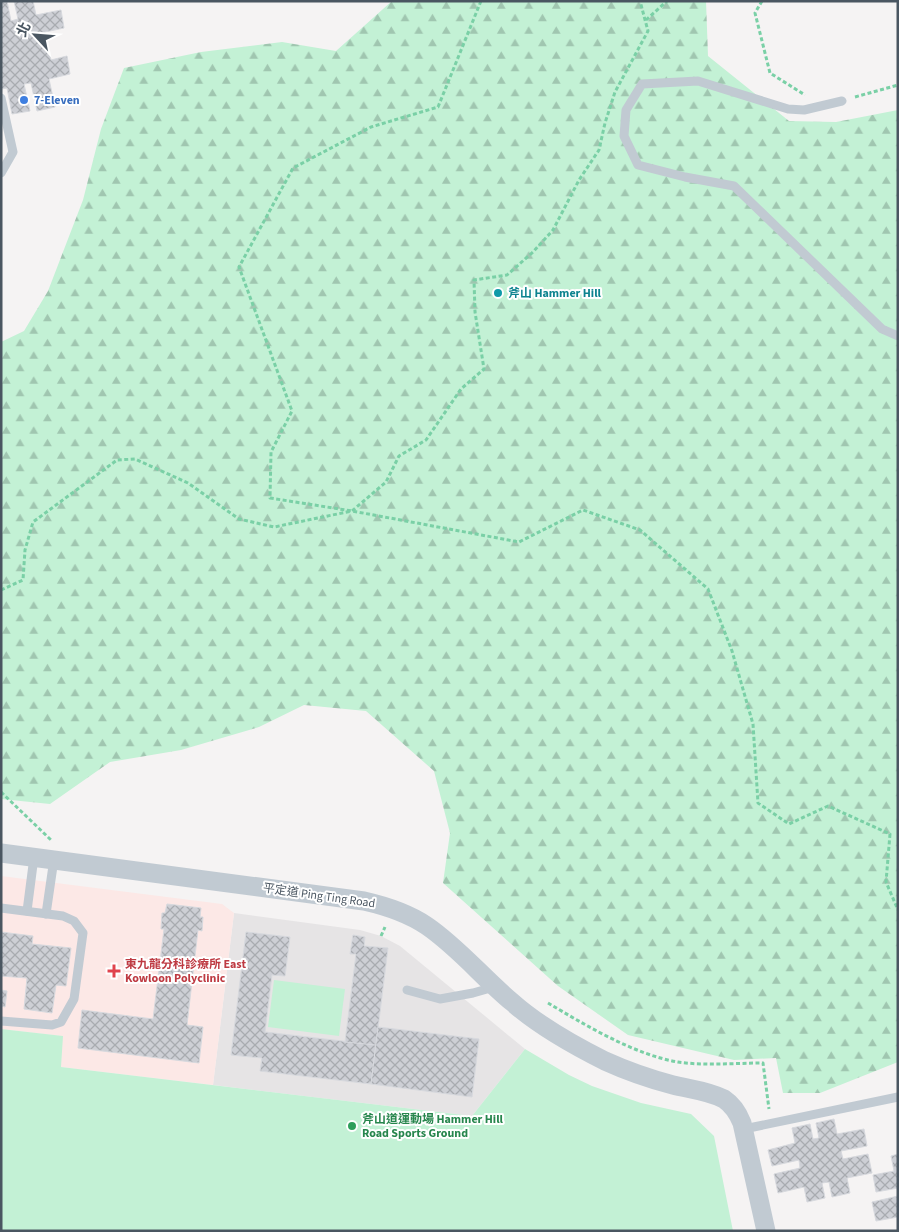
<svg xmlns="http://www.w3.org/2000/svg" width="899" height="1232" font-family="'Source Sans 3','Noto Sans TC',sans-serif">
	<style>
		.education { fill: #e6e4e5 }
		.medical { fill: #fce8e6 }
		.forest { fill: url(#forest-firs) }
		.garden { fill: #c3f1d5 }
		.building { fill: url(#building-cross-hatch); stroke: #d7d9de }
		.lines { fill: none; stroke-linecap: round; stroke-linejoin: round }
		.path { stroke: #7ad0a6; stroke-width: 3; stroke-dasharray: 4 2.5; stroke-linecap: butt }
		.service { stroke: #c1cad2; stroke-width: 9 }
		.minor { stroke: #c1cad2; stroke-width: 19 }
		.shop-dot { fill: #3f7fe0; stroke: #fff; stroke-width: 2 }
		.culture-dot { fill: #0f9aa8; stroke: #fff; stroke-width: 2 }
		.health-dot { fill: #e0444e; stroke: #fff; stroke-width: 2 }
		.leisure-dot { fill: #2e9e5b; stroke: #fff; stroke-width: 2 }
		.labels { text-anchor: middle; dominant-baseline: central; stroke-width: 4; stroke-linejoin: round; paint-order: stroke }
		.shop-label { font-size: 12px; font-weight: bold; fill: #366cbe; stroke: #fff; text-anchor: start }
		.culture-label { font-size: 12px; font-weight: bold; fill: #0d838f; stroke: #fff; text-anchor: start }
		.street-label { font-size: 12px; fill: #4a5661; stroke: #fff }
		.health-label { font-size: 12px; font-weight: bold; fill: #be3a42; stroke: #fff; text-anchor: start }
		.leisure-label { font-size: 12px; font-weight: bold; fill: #27864d; stroke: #fff; text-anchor: start }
	</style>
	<defs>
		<pattern id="forest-firs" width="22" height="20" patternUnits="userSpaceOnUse" patternTransform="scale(1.25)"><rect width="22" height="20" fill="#c3f1d5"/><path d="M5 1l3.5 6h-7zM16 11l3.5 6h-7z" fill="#a0c6b0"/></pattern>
		<pattern id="building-cross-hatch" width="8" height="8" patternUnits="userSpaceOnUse" patternTransform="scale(1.25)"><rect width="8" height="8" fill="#cdcfd5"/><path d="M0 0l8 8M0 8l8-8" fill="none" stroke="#a8abb0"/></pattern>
	</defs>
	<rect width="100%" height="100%" fill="#f5f3f3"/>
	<path class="education" d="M234 913 360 930 381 936 400 946 525 1049 472 1116 213 1085Z"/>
	<path class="medical" d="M1 876 222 904 234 913 213 1085 61 1067 62 1036 1 1029Z"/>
	<path class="forest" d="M392 1H706L708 56 789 121 836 122 898 110V1062L820 1093H783L776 1058 734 1060 628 1035 558 986 443 883 450 833 434 771 366 711 304 705 259 727 181 750 110 762 50 804 1 799V342L24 331 48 291 83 200 101 129 124 68 201 52 282 42 336 51Z"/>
	<g class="garden">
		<path d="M274 980 345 989 339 1036 268 1027Z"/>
		<path d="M1 1029 63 1036 61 1067 472 1116 525 1049 569 1075 592 1086 641 1103 691 1114 714 1136 733 1231H1Z"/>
	</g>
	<g class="building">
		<path d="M1 1H7L11 21 18 19 14 1H33L36 15 61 10 64 28 45 32 51 60 67 56 70 74 49 79 55 107 37 111 31 83 24 84 30 111 12 114 7 88 1 89Z"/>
		<path d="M167 904 201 908 200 917H203L202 931 198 930 187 1025 203 1027 199 1063 78 1048 82 1010 153 1019 164 929H161L162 913H165Z"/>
		<path d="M1 932 33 936 32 944 71 948 66 986 56 985 52 1013 24 1009 27 978 1 976Z"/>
		<path d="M246 932 290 937 285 976 272 975 265 1032 376 1045 371 1084 260 1071 262 1058 231 1055Z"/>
		<path d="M353 935 365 937 364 946 388 948 376 1045 345 1042 356 954H350Z"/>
		<path d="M1 990 7 991 5 1007 1 1006Z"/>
		<path d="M378 1027 479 1039 472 1097 371 1084Z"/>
		<path d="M834 1119 837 1134 864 1129 867 1146 841 1151 843 1159 868 1154 872 1173 847 1178 850 1193 832 1197 829 1182 822 1183 825 1198 807 1202 804 1187 778 1193 774 1174 800 1168 799 1160 772 1166 768 1150 795 1143 792 1128 810 1124 813 1139 819 1138 816 1123Z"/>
		<path d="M898 1154V1188L876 1192 873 1175 894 1171 891 1156Z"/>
		<path d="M898 1196V1217L876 1221 872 1202Z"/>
	</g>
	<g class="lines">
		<g class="path">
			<path d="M481 1 438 107 371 127 293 168 239 267 292 411 271 452 270 498 352 511 519 542 583 510 640 530 708 589 732 651 753 724 758 803 789 824 828 806 890 834 886 882 898 910"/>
			<path d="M762 1 755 13 770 73 805 95"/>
			<path d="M646 20 667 1"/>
			<path d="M855 97 898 85"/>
			<path d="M1 590 23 580 25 550 33 522 117 460 135 459 188 483 239 519 274 527 352 511 386 482 399 456 426 440 461 389 484 369 475 312 474 280 507 275 533 252 553 230 579 180 599 150 605 123 615 92 648 31 640 1"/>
			<path d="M1 792 51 840"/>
			<path d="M381 936 385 927"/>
			<path d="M548 1003C585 1025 635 1055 678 1062 705 1066 735 1063 763 1063L769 1109"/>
		</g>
		<g class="service">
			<path d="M1 98 13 152 1 173"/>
			<path d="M842 101 804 110 788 109 698 81 642 84 626 110 624 136 638 165 685 177 734 186 882 329 898 336"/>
			<path d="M1 908 63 916 74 921 83 933 74 999 61 1022 52 1025 1 1021"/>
			<path d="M27 911 34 857"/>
			<path d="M46 914 54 859"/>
			<path d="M407 990 440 999 473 993 494 987"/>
			<path d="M744 1129 898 1097"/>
		</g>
		<path class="minor" d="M1 853 364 901C386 906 408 913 427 926 459 948 483 978 512 1002 539 1026 573 1045 605 1061 627 1071 650 1079 673 1085 689 1089 709 1091 724 1099 733 1105 738 1113 742 1123L766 1231"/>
	</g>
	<circle class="shop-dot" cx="24" cy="100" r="5"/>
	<circle class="culture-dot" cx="498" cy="293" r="5"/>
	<path class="health-dot" d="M111.5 963.5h5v5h5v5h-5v5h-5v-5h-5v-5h5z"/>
	<circle class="leisure-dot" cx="352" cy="1126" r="5"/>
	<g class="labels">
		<g class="shop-label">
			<text x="34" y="100">7-Eleven</text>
		</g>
		<g class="culture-label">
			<text x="508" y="293">斧山 Hammer Hill</text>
		</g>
		<g class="street-label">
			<text transform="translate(319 896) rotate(8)">平定道 Ping Ting Road</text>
		</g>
		<g class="health-label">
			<text x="125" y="964">東九龍分科診療所 East<tspan x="125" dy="14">Kowloon Polyclinic</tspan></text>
		</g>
		<g class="leisure-label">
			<text x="362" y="1119">斧山道運動場 Hammer Hill<tspan x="362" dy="14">Road Sports Ground</tspan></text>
		</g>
	</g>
	<rect width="899" height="1232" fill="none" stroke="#4a5661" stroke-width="5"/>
	<g transform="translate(35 35) rotate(296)" stroke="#ffffff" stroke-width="4" paint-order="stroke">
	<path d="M0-4L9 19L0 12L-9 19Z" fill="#4a5661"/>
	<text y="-8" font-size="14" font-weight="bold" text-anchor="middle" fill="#4a5661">北</text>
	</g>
</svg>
